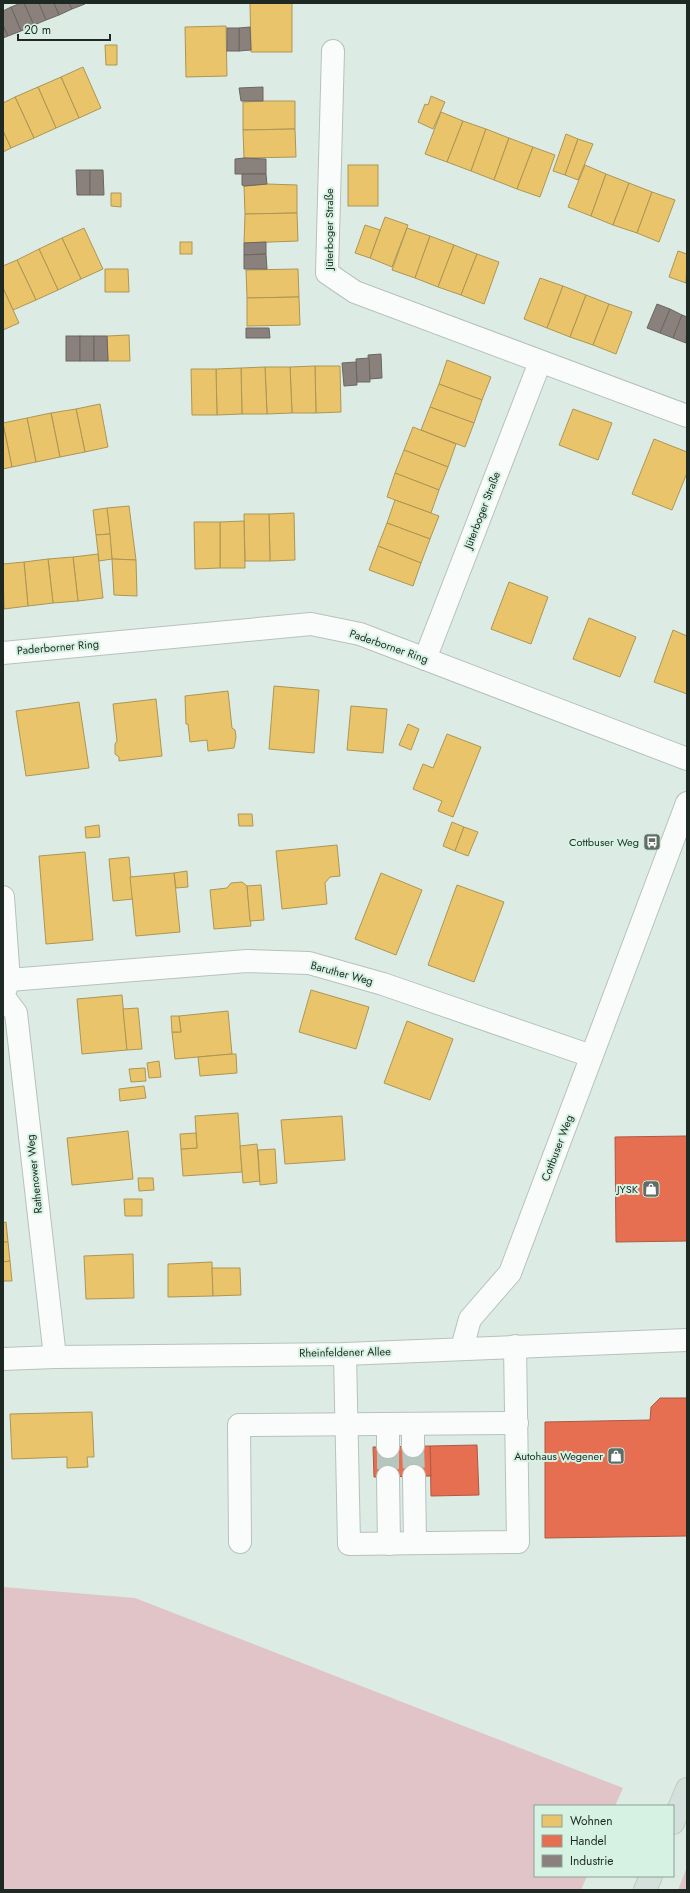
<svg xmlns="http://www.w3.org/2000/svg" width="690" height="1893" font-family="Jost,sans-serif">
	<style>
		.green { fill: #e0c4c8 }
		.homes { fill: #e9c46a; stroke: #ac9655 }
		.shops { fill: #e76f51; stroke: #ab5a43 }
		.industry { fill: #8a817c; stroke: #6a6761 }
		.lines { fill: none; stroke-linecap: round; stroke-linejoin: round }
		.minor-tunnel { stroke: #b6c5bd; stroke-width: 22; stroke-dasharray: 22 11; stroke-linecap: butt }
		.minor-casing { stroke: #b6c2bb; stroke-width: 24 }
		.major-casing { stroke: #c1c9c5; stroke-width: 24 }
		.minor { stroke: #fafcfb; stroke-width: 22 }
		.major { stroke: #d4e0dc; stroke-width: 22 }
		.labels { text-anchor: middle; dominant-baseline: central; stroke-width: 4; stroke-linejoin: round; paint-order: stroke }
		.street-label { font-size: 11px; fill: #1e2923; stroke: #d6f2e3 }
		.poi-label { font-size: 11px; fill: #1e2923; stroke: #d6f2e3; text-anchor: end }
	</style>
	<rect width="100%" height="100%" fill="#dcece4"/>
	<g class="green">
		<path d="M3 1587 135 1598 623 1788 615 1806H535V1876H587L581 1890H3Z"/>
		<path d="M687 1867V1890H678Z"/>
	</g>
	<g class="homes">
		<path d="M250 3H292V52H251Z"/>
		<path d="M226 26 227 76 186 77 185 27Z"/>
		<path d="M105 45H117V65H106Z"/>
		<path d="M83 67 101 108 79 118 61 77Z"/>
		<path d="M61 77 79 118 56 128 38 87Z"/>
		<path d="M38 87 56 128 34 138 15 97Z"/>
		<path d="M431 96 445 102 433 129 418 122 425 104 428 105Z"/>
		<path d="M15 97 34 138 11 148 3 131V103Z"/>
		<path d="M263 101H295V129L243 130V102Z"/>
		<path d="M441 112 463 121 447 162 425 154Z"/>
		<path d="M463 121 486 129 471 171 447 162Z"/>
		<path d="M295 129 296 157 244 158 243 130Z"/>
		<path d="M486 129 509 138 494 180 471 171Z"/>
		<path d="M3 131 11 148 3 152Z"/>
		<path d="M566 134 578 139 565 175 553 171Z"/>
		<path d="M509 138 533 147 517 189 494 180Z"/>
		<path d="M578 139 593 144 578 180 565 175Z"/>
		<path d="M533 147 555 155 540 197 517 189Z"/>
		<rect x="348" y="165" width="30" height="41"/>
		<path d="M585 165 606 174 591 216 568 207Z"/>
		<path d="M606 174 629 183 613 225 591 216Z"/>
		<path d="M629 183 652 192 637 233 613 225Z"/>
		<path d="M267 184 297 185V213L245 214 244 186Z"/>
		<path d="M652 192 675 200 659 242 637 233Z"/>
		<path d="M111 193H121V207L111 206Z"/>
		<path d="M297 213 298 241 244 243 245 214Z"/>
		<path d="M385 217 408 225 392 267 370 258Z"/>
		<path d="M365 225 380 230 370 258 355 253Z"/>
		<path d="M84 228 103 269 81 279 62 238Z"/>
		<path d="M407 228 430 236 415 278 392 270Z"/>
		<path d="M430 236 454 245 438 287 415 278Z"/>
		<path d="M62 238 81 279 58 290 39 249Z"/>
		<rect x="180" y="242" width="12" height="12"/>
		<path d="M454 245 477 254 461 295 438 287Z"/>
		<path d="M39 249 58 290 36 300 17 260Z"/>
		<path d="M678 251 687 254 686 283 669 277Z"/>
		<path d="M477 254 499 262 484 304 461 295Z"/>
		<path d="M17 260 36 300 13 310 3 288V266Z"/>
		<path d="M105 269H128L129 292H105Z"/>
		<path d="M298 269 299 297 247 298 246 270Z"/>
		<path d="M540 278 563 286 547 328 524 319Z"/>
		<path d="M563 286 586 295 570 337 547 328Z"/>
		<path d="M3 288 19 323 3 330Z"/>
		<path d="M586 295 609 304 593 345 570 337Z"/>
		<path d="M299 297 300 325 247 326V298Z"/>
		<path d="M609 304 632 312 616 354 593 345Z"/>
		<path d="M129 335 130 361H108L107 336Z"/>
		<path d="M447 360 491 377 482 400 439 384Z"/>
		<path d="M315 366H340L341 412 316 413Z"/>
		<path d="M315 366 316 413H292L290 367Z"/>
		<path d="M265 367H290L292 413 267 414Z"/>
		<path d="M265 367 267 414H242L241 368Z"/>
		<path d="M241 368 242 414 217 415 216 369Z"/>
		<path d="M191 369H216L217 415H192Z"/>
		<path d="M439 384 482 400 474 423 430 407Z"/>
		<path d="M100 404 108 447 85 452 76 409Z"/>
		<path d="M430 407 474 423 465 447 421 430Z"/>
		<path d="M76 409 85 452 60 457 51 413Z"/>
		<path d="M573 409 612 423 598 460 559 445Z"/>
		<path d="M51 413 60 457 36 462 27 418Z"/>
		<path d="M27 418 36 462 12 467 3 423Z"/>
		<path d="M3 424 12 467 3 469Z"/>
		<path d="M413 427 456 444 448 467 404 450Z"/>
		<path d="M654 439 687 452V473L672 510 632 494Z"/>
		<path d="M404 450 448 467 439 490 395 473Z"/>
		<path d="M395 473 439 490 431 513 387 497Z"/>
		<path d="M395 500 439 516 430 539 387 523Z"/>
		<path d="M129 506 136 560 112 559 107 508Z"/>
		<path d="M107 508 110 534 96 535 93 510Z"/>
		<path d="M294 513 295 560 270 561 269 514Z"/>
		<path d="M244 514H269L270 561H245Z"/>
		<path d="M244 521 245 568H220V522Z"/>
		<path d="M194 522H220V568L195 569Z"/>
		<path d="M387 523 430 539 421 563 378 546Z"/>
		<path d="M110 534 112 559 99 561 96 535Z"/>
		<path d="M378 546 421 563 413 586 369 570Z"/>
		<path d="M98 554 103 598 78 601 73 557Z"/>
		<path d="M73 557 78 601 53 603 48 559Z"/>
		<path d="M48 559 53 603 28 606 24 562Z"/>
		<path d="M112 559 136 560 137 596 114 595Z"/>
		<path d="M24 562 28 606 4 609 3 564Z"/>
		<path d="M509 582 548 597 531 644 491 629Z"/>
		<path d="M589 618 636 637 620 677 573 659Z"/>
		<path d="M673 630 687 636V694L654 682Z"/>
		<path d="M274 686 319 690 314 753 269 749Z"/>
		<path d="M228 691 232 728 235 730 236 737 234 748 208 751 207 740 190 742 188 724H186L185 696Z"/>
		<path d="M156 699 162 756 119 761V757L115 754V744L117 741 113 704Z"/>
		<path d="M79 702 89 768 26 776 16 711Z"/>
		<path d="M351 706 387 709 383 753 347 750Z"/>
		<path d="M408 724 419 729 411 750 399 745Z"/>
		<path d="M447 734 481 747 453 817 438 811 442 801 413 789 423 764 433 768Z"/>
		<path d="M238 814H252L253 826H239Z"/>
		<path d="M452 822 464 827 455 851 443 846Z"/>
		<path d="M99 825 100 837 86 838 85 827Z"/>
		<path d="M464 827 478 832 468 856 455 851Z"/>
		<path d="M337 845 340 876 330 877 325 883 327 904 282 909 276 851Z"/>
		<path d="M85 852 93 940 46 944 39 856Z"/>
		<path d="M129 857 133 899 113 901 109 859Z"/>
		<path d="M187 871 188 887 176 888 174 873Z"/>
		<path d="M174 873 180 932 136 936 130 877Z"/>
		<path d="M381 873 422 890 396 955 355 939Z"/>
		<path d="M242 882 247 886 251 926 214 929 210 890 227 888 231 883Z"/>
		<path d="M261 885 264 920 250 921 247 886Z"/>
		<path d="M457 885 504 902 474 982 428 965Z"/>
		<path d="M311 990 369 1007 356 1049 299 1032Z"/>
		<path d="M122 995 127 1050 82 1054 77 999Z"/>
		<path d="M138 1008 142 1049 127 1050 123 1009Z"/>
		<path d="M228 1011 232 1054 175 1059 172 1032H181L179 1016Z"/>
		<path d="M171 1016H179L181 1032H172Z"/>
		<path d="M407 1021 453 1039 430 1100 384 1083Z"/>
		<path d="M232 1054H236L237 1073 200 1076 198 1057Z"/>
		<path d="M159 1061 161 1077 149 1078 147 1063Z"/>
		<path d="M145 1068 146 1081 131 1082 129 1069Z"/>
		<path d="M144 1086 146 1098 120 1101 119 1089Z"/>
		<path d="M238 1113 242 1172 183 1176 181 1149 197 1148 195 1116Z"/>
		<path d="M342 1116 345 1160 285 1164 281 1120Z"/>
		<path d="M128 1131 133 1179 72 1185 67 1138Z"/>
		<path d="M196 1133 197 1148 181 1149 180 1134Z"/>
		<path d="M257 1144 260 1181 243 1183 240 1146Z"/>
		<path d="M275 1149 277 1183 260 1185 258 1150Z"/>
		<path d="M138 1178H153L154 1190 139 1191Z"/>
		<path d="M124 1199H142V1216H125Z"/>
		<path d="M6 1222 8 1242H3V1223Z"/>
		<path d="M3 1242H8L10 1261 3 1262Z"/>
		<path d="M133 1254 134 1298 86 1299 84 1256Z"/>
		<path d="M10 1261 12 1281H3V1262Z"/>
		<path d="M212 1262 213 1296 168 1297V1264Z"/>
		<path d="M212 1268H240L241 1295 213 1296Z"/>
		<path d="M92 1412 94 1457H87L88 1467 67 1468V1457L12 1459 10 1414Z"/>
	</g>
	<g class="shops">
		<path d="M687 1136V1241L616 1242 615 1137Z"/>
		<path d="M660 1398H687V1536L545 1538V1422L650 1420 651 1407Z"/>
		<path d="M477 1445 479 1495 431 1496 430 1446Z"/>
		<path d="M430 1446 431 1476 374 1477 373 1447Z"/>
	</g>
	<g class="industry">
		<path d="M21 3H24L34 25 21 31 11 7Z"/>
		<path d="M24 3H39L46 20 34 25Z"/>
		<path d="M39 3H54L59 15 46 20Z"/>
		<path d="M54 3H69L72 9 59 15Z"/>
		<path d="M69 3H84L85 4 72 9Z"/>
		<path d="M11 7 21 31 8 36 3 25V11Z"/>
		<path d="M3 25 8 36 3 38Z"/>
		<path d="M250 27 251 50 239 51V28Z"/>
		<rect x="227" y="28" width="12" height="23"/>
		<path d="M263 87V101H241L239 88Z"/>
		<path d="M244 158 266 159V174H235V159Z"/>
		<path d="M76 170H90V195H77Z"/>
		<path d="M90 170H103L104 195H90Z"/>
		<path d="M242 174H266L267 184 244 186 242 185Z"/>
		<path d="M266 242V254L244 255V243Z"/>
		<path d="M266 254 267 269H244V255Z"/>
		<path d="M657 304 670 309 660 333 647 328Z"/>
		<path d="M670 309 682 315 673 338 660 333Z"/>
		<path d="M682 315 687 317 686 343 673 338Z"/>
		<path d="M246 328H269L270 338H246Z"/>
		<rect x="66" y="336" width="14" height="25"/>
		<rect x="80" y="336" width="14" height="25"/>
		<path d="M94 336H107L108 361H94Z"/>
		<path d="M381 354 382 378 370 379 368 355Z"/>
		<path d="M369 358 370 382H357L356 359Z"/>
		<path d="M356 362 357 385 344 386 342 363Z"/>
	</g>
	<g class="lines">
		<g class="minor-tunnel">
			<path d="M413 1446 414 1476"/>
			<path d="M388 1447V1477"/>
		</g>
		<defs>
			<g id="minor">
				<path d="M333 51 327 273 355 292 687 416"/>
				<path d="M3 653 311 624 360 634 687 759"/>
				<path d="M425 659 540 362"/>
				<path d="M3 897 9 980 4 993"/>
				<path d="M9 980 247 961 309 963 383 984 591 1056"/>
				<path d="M3 996 16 1013 55 1357"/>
				<path d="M462 1348 470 1319 510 1273 687 803"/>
				<path d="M345 1354 349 1544 518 1542 515 1346"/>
				<path d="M3 1359 55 1357 345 1354 687 1340"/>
				<path d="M388 1425V1447"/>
				<path d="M413 1446V1424"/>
				<path d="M414 1476 415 1543"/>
				<path d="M388 1477 389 1544"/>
				<path d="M240 1542 239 1425 517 1423"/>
			</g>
			<g id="major">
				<path d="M673 1823 687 1789"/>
				<path d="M645 1890 651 1876"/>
			</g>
		</defs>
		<use href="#minor" class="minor-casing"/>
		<use href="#major" class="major-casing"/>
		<use href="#minor" class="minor"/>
		<use href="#major" class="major"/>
	</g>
	<defs>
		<symbol id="bus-square" viewBox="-11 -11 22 22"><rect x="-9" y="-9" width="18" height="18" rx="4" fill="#606d67" stroke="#d6f2e3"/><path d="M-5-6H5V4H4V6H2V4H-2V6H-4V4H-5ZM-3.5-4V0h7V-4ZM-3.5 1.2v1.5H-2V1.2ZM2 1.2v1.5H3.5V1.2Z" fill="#fff"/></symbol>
		<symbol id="shop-square" viewBox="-11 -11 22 22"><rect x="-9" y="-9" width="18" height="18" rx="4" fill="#606d67" stroke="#d6f2e3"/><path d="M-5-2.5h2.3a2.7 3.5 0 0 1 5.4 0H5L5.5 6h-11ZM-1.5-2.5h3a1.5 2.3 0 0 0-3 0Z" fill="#fff"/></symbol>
	</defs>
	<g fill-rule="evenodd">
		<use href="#bus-square" x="642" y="832" width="20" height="20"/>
		<use href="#shop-square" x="641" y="1179" width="20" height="20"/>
		<use href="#shop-square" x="606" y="1446" width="20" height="20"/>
	</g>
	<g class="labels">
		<g class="street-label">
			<text transform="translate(329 229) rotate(-90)">Jüterboger Straße</text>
			<text transform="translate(482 510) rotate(-69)">Jüterboger Straße</text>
			<text transform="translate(389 646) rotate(19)">Paderborner Ring</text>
			<text transform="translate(58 647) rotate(-5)">Paderborner Ring</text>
			<text transform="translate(342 973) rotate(15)">Baruther Weg</text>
			<text transform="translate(557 1148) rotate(-69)">Cottbuser Weg</text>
			<text transform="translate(34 1174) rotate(-96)">Rathenower Weg</text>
			<text transform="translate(345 1352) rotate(-1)">Rheinfeldener Allee</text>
		</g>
		<g class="poi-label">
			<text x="639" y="842">Cottbuser Weg</text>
			<text x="638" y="1189">JYSK</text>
			<text x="603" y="1456">Autohaus Wegener</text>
		</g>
	</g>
	<rect width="690" height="1893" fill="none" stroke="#1e2923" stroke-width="8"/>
	<rect x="534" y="1805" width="140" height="72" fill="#d6f2e3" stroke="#8ca296"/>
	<rect x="542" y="1815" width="20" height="12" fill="#e9c46a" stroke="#8ca296"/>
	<text x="570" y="1825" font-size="12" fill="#1e2923">Wohnen</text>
	<rect x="542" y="1835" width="20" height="12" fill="#e76f51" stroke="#8ca296"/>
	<text x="570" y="1845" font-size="12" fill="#1e2923">Handel</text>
	<rect x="542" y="1855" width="20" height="12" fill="#8a817c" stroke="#8ca296"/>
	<text x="570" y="1865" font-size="12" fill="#1e2923">Industrie</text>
	<path d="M18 34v6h92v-6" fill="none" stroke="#1e2923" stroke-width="2"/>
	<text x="24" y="34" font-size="12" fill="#1e2923" stroke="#d6f2e3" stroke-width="3" paint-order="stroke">20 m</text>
</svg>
